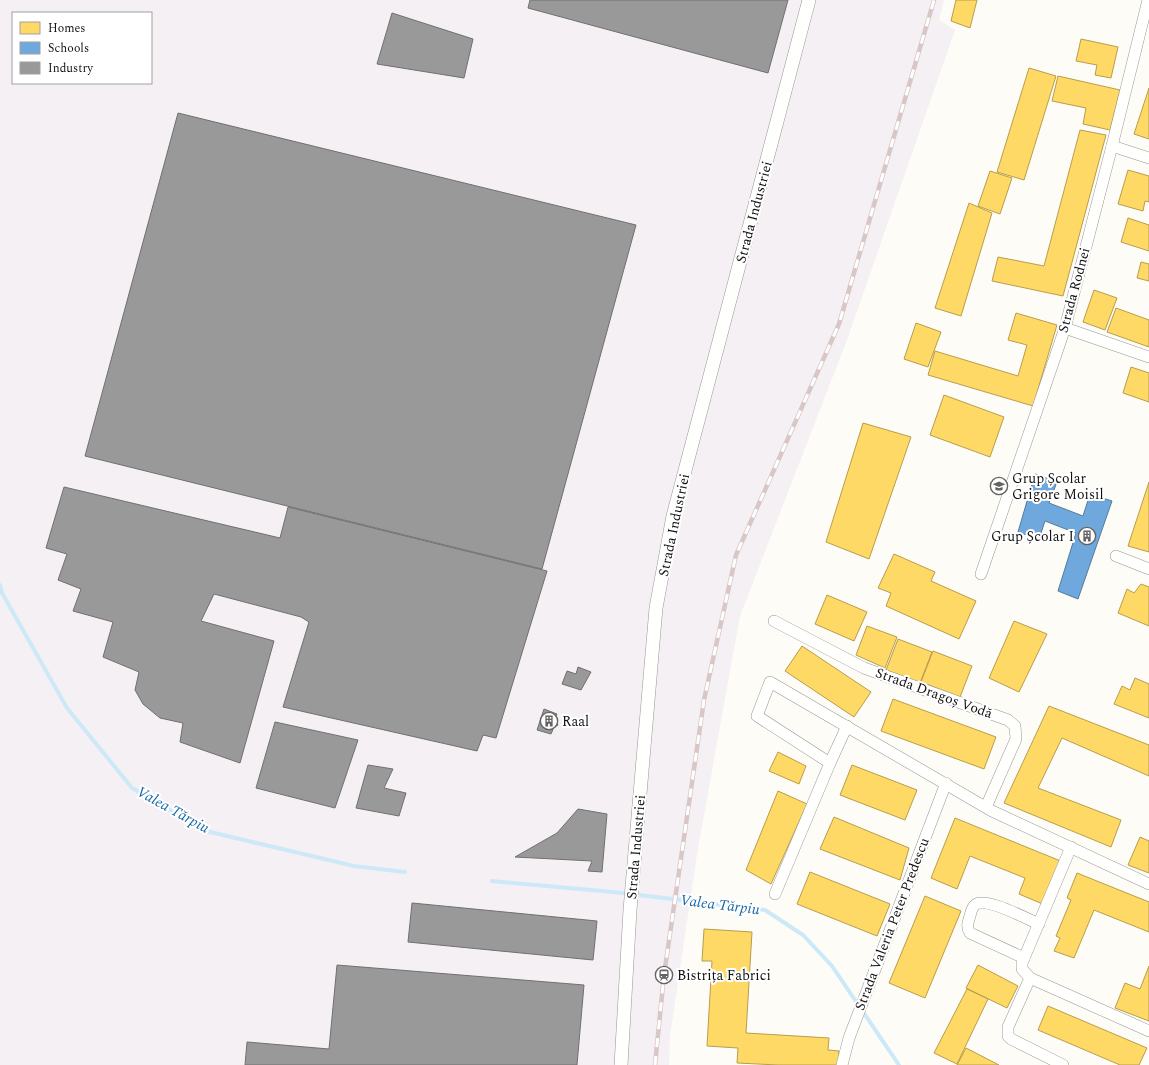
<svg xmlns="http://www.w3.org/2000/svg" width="1149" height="1065" font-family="Spectral,serif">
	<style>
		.industrial { fill: #f5f0f3; fill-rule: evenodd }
		.homes { fill: #ffd966; stroke: #b89d4c }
		.schools { fill: #6fa8dc; stroke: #537b9f }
		.industry { fill: #999; stroke: #707070 }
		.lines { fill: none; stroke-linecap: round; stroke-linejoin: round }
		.stream { stroke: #cde8f7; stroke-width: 4 }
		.minor-casing { stroke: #979795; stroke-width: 12 }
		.tertiary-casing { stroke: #979795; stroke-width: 14 }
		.minor { stroke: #fffffe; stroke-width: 11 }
		.tertiary { stroke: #fffffe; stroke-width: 13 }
		.rail-casing { stroke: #d9c6c7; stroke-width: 4.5 }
		.rail { stroke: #fff; stroke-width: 3; stroke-dasharray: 9; stroke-linecap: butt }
		.labels { text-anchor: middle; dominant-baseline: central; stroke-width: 4; stroke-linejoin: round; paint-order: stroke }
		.street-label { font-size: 14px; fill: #111; stroke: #fff }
		.poi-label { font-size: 14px; fill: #111; stroke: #fff; text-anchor: start }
		.water-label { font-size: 15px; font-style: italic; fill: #1768a6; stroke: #fff }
	</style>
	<rect width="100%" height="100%" fill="#fdfcf7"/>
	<path class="industrial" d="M0 0H944L939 20 955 30 847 340 740 616 697 854 670 1036 669 1065H0ZM13 13H151V83H13Z"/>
	<g class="homes">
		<path d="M956 0H977L970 28 951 21Z"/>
		<path d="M1081 39 1118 47 1111 78 1095 75 1097 65 1076 61Z"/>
		<path d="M1029 68 1056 76 1024 180 997 172Z"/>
		<path d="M1058 76 1120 90 1110 130 1083 124 1086 108 1052 101Z"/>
		<path d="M1149 88V139L1134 134Z"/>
		<path d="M1080 130 1106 135 1063 296 992 281 998 257 1044 266Z"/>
		<path d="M1128 170 1149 176V202L1145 201 1143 211 1118 204Z"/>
		<path d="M990 171 1012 178 1000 214 978 206Z"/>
		<path d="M969 203 992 213 961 316 935 308Z"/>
		<path d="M1128 218 1149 225V251L1121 242Z"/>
		<path d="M1141 262 1149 264V281L1137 278Z"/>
		<path d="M1094 290 1117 298 1105 330 1083 322Z"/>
		<path d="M1116 308 1149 320V347L1107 332Z"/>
		<path d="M1016 313 1057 325 1033 406 928 375 935 351 1018 376 1027 345 1008 340Z"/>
		<path d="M916 323 941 332 928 367 904 359Z"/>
		<path d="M1131 367 1149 373V402L1123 393Z"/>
		<path d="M944 395 1004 417 990 457 930 435Z"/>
		<path d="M863 423 911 437 869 559 826 542Z"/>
		<path d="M1149 482V552L1128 546Z"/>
		<path d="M894 554 935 572 931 581 976 601 959 639 886 606 891 593 878 588Z"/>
		<path d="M1141 584 1149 587V626L1118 613 1127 589 1134 593Z"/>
		<path d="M827 595 867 612 854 641 815 624Z"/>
		<path d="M1014 621 1047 634 1019 692 989 678Z"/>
		<path d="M867 626 897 637 885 668 856 655Z"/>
		<path d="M898 639 932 652 920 683 886 670Z"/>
		<path d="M802 646 871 692 854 717 785 671Z"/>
		<path d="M933 651 972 666 960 697 921 682Z"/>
		<path d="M1135 678 1149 684V718L1114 704 1122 686 1130 690Z"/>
		<path d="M893 699 996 737 984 769 881 731Z"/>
		<path d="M1049 706 1149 745V776L1062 738 1038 788 1121 820 1111 847 1004 803Z"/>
		<path d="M778 752 806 766 799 784 769 771Z"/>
		<path d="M852 765 917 790 905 820 840 795Z"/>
		<path d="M778 791 807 804 771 884 746 870Z"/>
		<path d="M834 817 909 848 900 880 820 849Z"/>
		<path d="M955 818 1063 862 1045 905 1019 894 1025 878 970 856 957 889 931 878Z"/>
		<path d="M1140 837 1149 841V873L1128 865Z"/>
		<path d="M810 872 890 904 877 936 797 904Z"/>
		<path d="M1077 873 1149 902V932L1094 910 1074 958 1054 951 1060 938 1056 936 1071 900 1067 898Z"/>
		<path d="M925 896 961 911 925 998 889 983Z"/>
		<path d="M704 929 752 932 746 1033 829 1038 828 1050 839 1051 838 1065H778L737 1063 738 1048 707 1046 712 961H702Z"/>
		<path d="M978 965 1018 986 1007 1008 966 988Z"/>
		<path d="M1149 966V1021L1115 1008 1125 983 1140 989Z"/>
		<path d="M967 989 988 999 957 1064 934 1053Z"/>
		<path d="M1048 1006 1147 1048 1139 1065H1120L1038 1030Z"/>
		<path d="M966 1048 999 1065H957Z"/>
	</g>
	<path class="schools" d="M1035 474 1057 482 1049 503 1083 516 1090 494 1112 501 1078 599 1058 591 1076 533 1045 521 1039 539 1018 532Z"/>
	<g class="industry">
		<path d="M530 0H788L768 73 528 8Z"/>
		<path d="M392 13 473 39 464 78 377 64Z"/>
		<path d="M178 113 636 225 542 569 85 456Z"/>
		<path d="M64 487 280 538 288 507 547 571 496 738 483 735 477 751 283 707 309 622 301 617 214 594 201 621 274 641 240 763 180 742 183 723 160 718 143 704 135 690 139 672 103 657 113 622 73 611 81 589 58 580 67 554 46 548Z"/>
		<path d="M578 667 591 672 581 690 562 684 567 671 576 674Z"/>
		<path d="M544 709 557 714 555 719 558 725 554 727 551 734 537 730Z"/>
		<path d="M275 722 358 740 335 808 256 788Z"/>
		<path d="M368 765 393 769 384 788 406 793 399 816 356 808Z"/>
		<path d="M578 809 607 814 602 872 588 871 592 861 515 857 557 833Z"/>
		<path d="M412 903 597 921 593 960 408 942Z"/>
		<path d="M337 965 584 985 577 1065H245L247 1042 329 1049Z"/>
	</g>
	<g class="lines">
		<g class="stream">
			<path d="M0 585 2 593 67 708 132 788 206 831 354 866 405 872"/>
			<path d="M492 881 613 892 765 910 803 935 832 966 899 1065"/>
		</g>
		<defs>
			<g id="minor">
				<path d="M1112 146 1149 158"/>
				<path d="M1065 328 1149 357"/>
				<path d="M1116 556 1149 569"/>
				<path d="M981 574 1065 328 1112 146 1148 0"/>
				<path d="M774 621 864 668 1008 720 1015 726 1016 739 986 807"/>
				<path d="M830 763 757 716 770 682 992 811 1149 884"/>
				<path d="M1071 847 1022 963V969L1030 978 1149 1031"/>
				<path d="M775 894 830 763 847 726"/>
				<path d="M1024 958 970 933C966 927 968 922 970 916 971 912 972 907 975 905 985 896 1027 919 1039 924"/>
				<path d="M1030 978 1008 1027V1036L1011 1039 1063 1065"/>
				<path d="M842 1065 849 1038 946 783"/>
			</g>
			<path id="tertiary" d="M621 1065 630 910 656 608 673 516 809 0"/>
		</defs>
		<use href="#minor" class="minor-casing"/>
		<use href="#tertiary" class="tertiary-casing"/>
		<use href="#minor" class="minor"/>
		<use href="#tertiary" class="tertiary"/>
		<defs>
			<path id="rail" d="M655 1065 664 975 704 700 736 555 839 324 934 0"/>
		</defs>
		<use href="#rail" class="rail-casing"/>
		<use href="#rail" class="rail"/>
	</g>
	<defs>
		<symbol id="university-ring" viewBox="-11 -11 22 22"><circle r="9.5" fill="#fff" stroke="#646362" stroke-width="1.5"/><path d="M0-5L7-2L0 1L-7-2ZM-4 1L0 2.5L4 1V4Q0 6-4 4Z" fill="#646362"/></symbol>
		<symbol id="building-ring" viewBox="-11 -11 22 22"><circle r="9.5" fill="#fff" stroke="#646362" stroke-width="1.5"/><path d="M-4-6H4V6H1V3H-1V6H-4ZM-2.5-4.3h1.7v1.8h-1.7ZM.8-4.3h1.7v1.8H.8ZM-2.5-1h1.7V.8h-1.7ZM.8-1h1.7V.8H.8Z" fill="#646362"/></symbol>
		<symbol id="station-ring" viewBox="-11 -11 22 22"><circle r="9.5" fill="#fff" stroke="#646362" stroke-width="1.5"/><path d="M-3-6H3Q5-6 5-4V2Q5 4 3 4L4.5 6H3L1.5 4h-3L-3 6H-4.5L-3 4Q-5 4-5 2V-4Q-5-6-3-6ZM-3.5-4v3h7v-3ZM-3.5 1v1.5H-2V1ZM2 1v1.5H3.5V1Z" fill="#646362"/></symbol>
	</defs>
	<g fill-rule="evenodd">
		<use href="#university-ring" x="989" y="476" width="20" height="20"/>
		<use href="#building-ring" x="1077" y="526" width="20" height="20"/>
		<use href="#building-ring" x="539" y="711" width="20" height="20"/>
		<use href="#station-ring" x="654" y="965" width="20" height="20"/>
	</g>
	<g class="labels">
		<g class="street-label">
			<text transform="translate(754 212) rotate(-75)">Strada Industriei</text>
			<text transform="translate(1074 290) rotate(-75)">Strada Rodnei</text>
			<text transform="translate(674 525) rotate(-78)">Strada Industriei</text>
			<text transform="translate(934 693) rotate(20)">Strada Dragoș Vodă</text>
			<text transform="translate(636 847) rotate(-85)">Strada Industriei</text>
			<text transform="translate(892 924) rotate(-69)">Strada Valeria Peter Predescu</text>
		</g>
		<g class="poi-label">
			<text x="1012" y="478">Grup Școlar<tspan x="1012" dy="16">Grigore Moisil</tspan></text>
			<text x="1074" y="536" text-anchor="end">Grup Școlar I</text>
			<text x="562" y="721">Raal</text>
			<text x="677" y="975">Bistrița Fabrici</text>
		</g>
		<g class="water-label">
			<text transform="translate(173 810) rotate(29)">Valea Tărpiu</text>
			<text transform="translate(720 905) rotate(7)">Valea Tărpiu</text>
		</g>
	</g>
	<rect x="12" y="12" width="140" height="72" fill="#ffffff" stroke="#a0a0a0"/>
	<rect x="20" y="22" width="20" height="12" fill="#ffd966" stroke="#a0a0a0"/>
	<text x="48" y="32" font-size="12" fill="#111111">Homes</text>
	<rect x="20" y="42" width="20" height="12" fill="#6fa8dc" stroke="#a0a0a0"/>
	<text x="48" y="52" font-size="12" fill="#111111">Schools</text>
	<rect x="20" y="62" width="20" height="12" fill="#999999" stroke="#a0a0a0"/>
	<text x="48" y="72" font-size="12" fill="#111111">Industry</text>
</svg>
